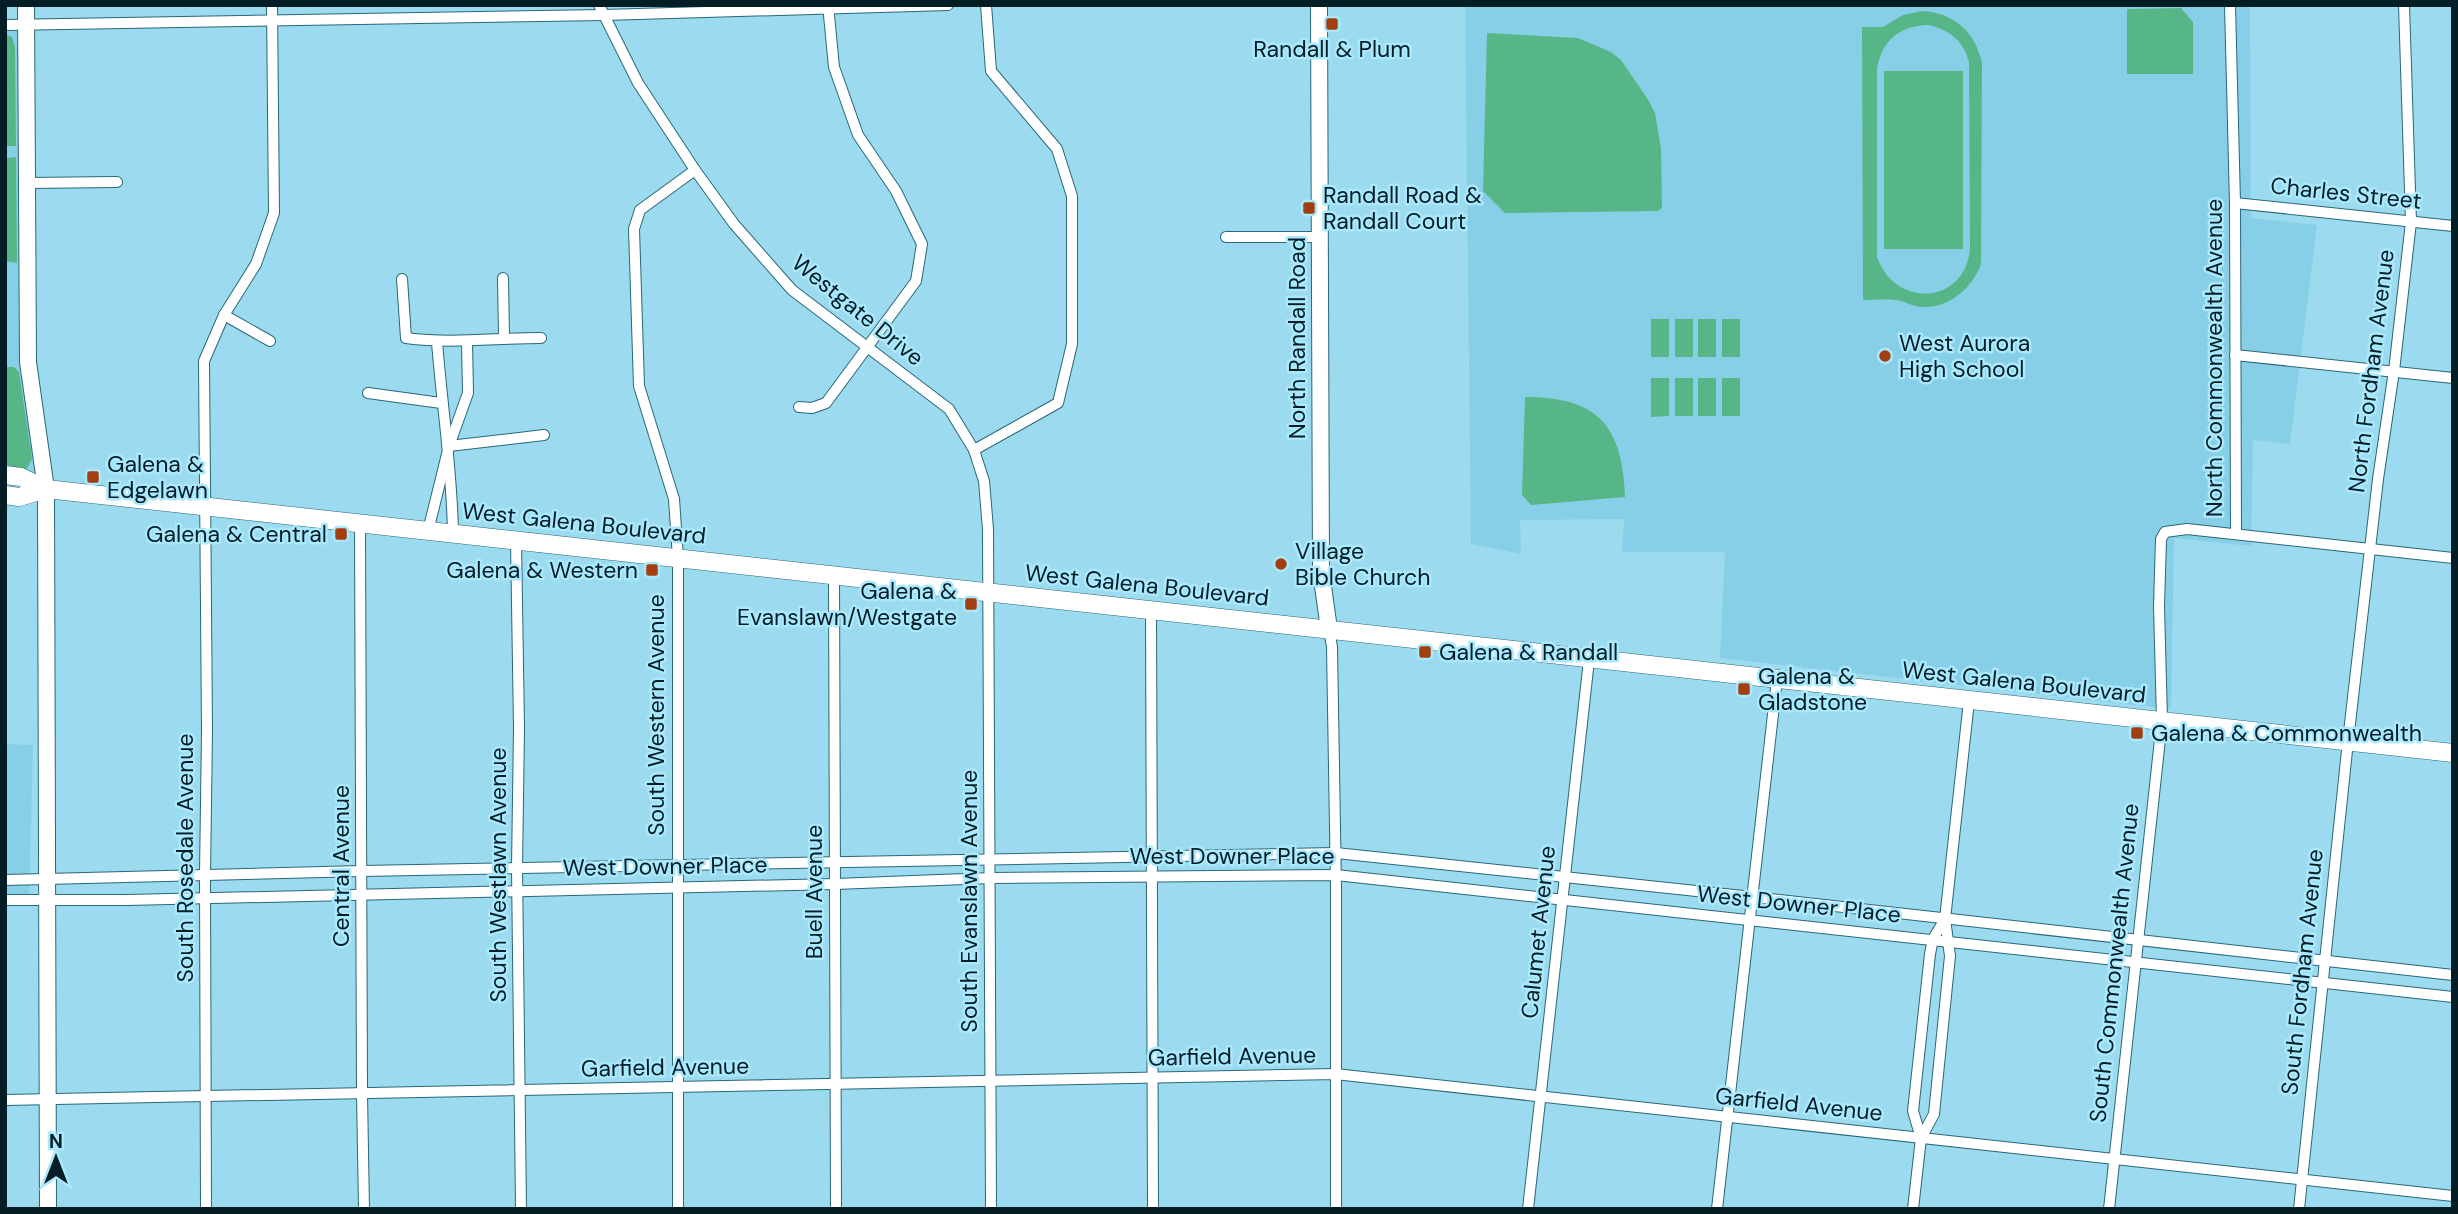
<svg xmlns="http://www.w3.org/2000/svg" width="2458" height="1214" font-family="'DM Sans',sans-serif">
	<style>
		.built { fill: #87cfe7 }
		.green { fill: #57b688; fill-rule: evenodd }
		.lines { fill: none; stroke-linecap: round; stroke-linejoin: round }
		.street-casing { stroke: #296779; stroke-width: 12 }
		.secondary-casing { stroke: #296779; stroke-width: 18 }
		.primary-casing { stroke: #296779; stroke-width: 19 }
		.street { stroke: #fff; stroke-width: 10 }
		.secondary { stroke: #fff; stroke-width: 16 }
		.primary { stroke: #fff; stroke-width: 18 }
		.poi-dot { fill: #a33e11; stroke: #a9e8fd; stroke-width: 2.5 }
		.labels { text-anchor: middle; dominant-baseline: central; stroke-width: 5; stroke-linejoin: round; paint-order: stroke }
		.poi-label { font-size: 23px; fill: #051e26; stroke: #a9e8fd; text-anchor: start }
		.street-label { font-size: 23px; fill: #051e26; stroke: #a9e8fd }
	</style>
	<rect width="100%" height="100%" fill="#9cdbef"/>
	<g class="built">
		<path d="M2250 5 2251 218 2317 225 2290 444 2253 440 2251 546 2174 538 2171 709 1720 658 1725 552H1622L1624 519 1520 520 1521 554 1471 544 1465 6Z"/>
		<path d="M5 31H18L36 472 5 469Z"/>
		<path d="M5 744 33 745 29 906H5Z"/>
	</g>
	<g class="green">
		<path d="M2181 8 2193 22V74H2127V9Z"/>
		<path d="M1922 11C1955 13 1975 32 1982 63L1981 264C1972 288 1950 308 1923 307 1913 307 1905 301 1896 300 1885 299 1873 300 1863 300L1862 27H1883L1903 15ZM1928 25C1949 29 1965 42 1969 63L1970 248C1966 304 1896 310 1877 257V68C1883 40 1899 26 1928 25Z"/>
		<path d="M1487 33 1578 38 1611 52 1621 60 1647 98 1655 113 1661 149 1662 208 1658 211 1505 213 1483 191Z"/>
		<path d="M5 34 12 37 15 47 16 146H5Z"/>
		<rect x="1884" y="71" width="79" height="178"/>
		<path d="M16 157 17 263 5 261V158Z"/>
		<rect x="1651" y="319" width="18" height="38"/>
		<rect x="1675" y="319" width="18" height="38"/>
		<rect x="1698" y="319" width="18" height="38"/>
		<rect x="1722" y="319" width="18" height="38"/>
		<path d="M5 367H14L19 372 32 459 26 470H5Z"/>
		<path d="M1651 378H1669V416L1651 417Z"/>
		<rect x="1675" y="378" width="18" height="38"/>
		<rect x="1698" y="378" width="18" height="38"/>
		<rect x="1722" y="378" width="18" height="38"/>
		<path d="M1525 397C1599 397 1622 426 1625 497L1531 505 1522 495Z"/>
	</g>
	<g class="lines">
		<defs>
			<g id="street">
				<path d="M599 5 638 83 695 170 734 224 792 290 949 409 974 450 984 481 988 529 991 1209"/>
				<path d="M2230 5 2235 203 2236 533"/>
				<path d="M5 25 604 15 948 5"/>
				<path d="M26 183 117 182"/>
				<path d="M2235 203 2453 226"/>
				<path d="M1226 237H1319"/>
				<path d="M503 278 504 338"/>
				<path d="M402 279 406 338C452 344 495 338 541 338"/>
				<path d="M224 315 270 341"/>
				<path d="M437 342C442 406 452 469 453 533"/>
				<path d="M2235 355 2453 378"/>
				<path d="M368 393 441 403"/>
				<path d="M799 407 812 408 826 403 916 281 922 244 896 191 858 135 834 67 828 5"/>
				<path d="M449 446 544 435"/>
				<path d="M974 450 1058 403 1072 344V196L1057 149 991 71 986 5"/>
				<path d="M360 524 362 1093 364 1209"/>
				<path d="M428 531 449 446 468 393 467 342"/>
				<path d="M516 540 519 728 517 868 521 1209"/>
				<path d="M834 575 836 1209"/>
				<path d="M1151 610 1153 1209"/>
				<path d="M1329 629 1332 647 1336 888V1209"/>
				<path d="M5 880 362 871 1336 853 1753 897 2453 975"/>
				<path d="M5 900H127L835 884 991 878 1336 875 2453 997"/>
				<path d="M5 1100 1335 1074 2453 1196"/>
				<path d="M1921 1138 1934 1114 1950 956 1945 919 1969 701"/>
				<path d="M206 1209 205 875 207 731 204 361 224 315 256 264 274 213 272 5"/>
				<path d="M678 1209V558L674 499 639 386 634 229 640 210 695 170"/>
				<path d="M1528 1209 1589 660"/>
				<path d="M1717 1209 1777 679"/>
				<path d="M1913 1209 1921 1138 1913 1111 1930 954 1933 939 1945 919"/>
				<path d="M2109 1209 2162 721 2159 606 2161 539 2165 532 2187 529 2453 558"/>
				<path d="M2299 1209 2348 741 2378 479 2394 371 2411 222 2404 5"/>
			</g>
			<g id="secondary">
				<path d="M26 5 28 362 46 489 48 1209"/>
				<path d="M1319 5 1321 572 1329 629"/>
			</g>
			<g id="primary">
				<path d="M5 475 21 477 46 489 2453 753"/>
				<path d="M5 495 19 497 46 489"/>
			</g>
		</defs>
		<use href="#street" class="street-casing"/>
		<use href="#secondary" class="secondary-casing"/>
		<use href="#primary" class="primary-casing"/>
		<use href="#street" class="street"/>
		<use href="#secondary" class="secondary"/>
		<use href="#primary" class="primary"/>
	</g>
	<g class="poi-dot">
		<rect x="1325" y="17" width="14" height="14" rx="3.5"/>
		<rect x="1302" y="201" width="14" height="14" rx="3.5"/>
		<circle cx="1885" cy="356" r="7"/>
		<rect x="86" y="470" width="14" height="14" rx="3.5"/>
		<rect x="334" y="527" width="14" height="14" rx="3.5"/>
		<circle cx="1281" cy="564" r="7"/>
		<rect x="645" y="563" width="14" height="14" rx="3.5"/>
		<rect x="964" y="597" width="14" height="14" rx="3.5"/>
		<rect x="1418" y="645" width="14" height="14" rx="3.5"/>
		<rect x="1737" y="682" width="14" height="14" rx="3.5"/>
		<rect x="2130" y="726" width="14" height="14" rx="3.5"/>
	</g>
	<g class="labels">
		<g class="poi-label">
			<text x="1332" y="49" text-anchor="middle">Randall &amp; Plum</text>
			<text x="1323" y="195">Randall Road &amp;<tspan x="1323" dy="26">Randall Court</tspan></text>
			<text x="1899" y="343">West Aurora<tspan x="1899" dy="26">High School</tspan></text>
			<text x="107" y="464">Galena &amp;<tspan x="107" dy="26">Edgelawn</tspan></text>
			<text x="327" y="534" text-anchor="end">Galena &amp; Central</text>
			<text x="1295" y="551">Village<tspan x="1295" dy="26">Bible Church</tspan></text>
			<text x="638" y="570" text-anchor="end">Galena &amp; Western</text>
			<text x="957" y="591" text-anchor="end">Galena &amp;<tspan x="957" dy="26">Evanslawn/Westgate</tspan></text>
			<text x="1439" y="652">Galena &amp; Randall</text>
			<text x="1758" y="676">Galena &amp;<tspan x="1758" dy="26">Gladstone</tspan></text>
			<text x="2151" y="733">Galena &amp; Commonwealth</text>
		</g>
		<g class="street-label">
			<text transform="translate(2346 193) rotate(6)">Charles Street</text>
			<text transform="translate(858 310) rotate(39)">Westgate Drive</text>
			<text transform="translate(1297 338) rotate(-90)">North Randall Road</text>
			<text transform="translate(2214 358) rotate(-90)">North Commonwealth Avenue</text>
			<text transform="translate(2371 371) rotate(-83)">North Fordham Avenue</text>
			<text transform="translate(584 523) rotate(6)">West Galena Boulevard</text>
			<text transform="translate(1147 585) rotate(6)">West Galena Boulevard</text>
			<text transform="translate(2024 682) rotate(6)">West Galena Boulevard</text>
			<text transform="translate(656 715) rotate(-90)">South Western Avenue</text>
			<text x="1232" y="856">West Downer Place</text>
			<text transform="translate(185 858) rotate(-90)">South Rosedale Avenue</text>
			<text transform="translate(341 866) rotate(-90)">Central Avenue</text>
			<text transform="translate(665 866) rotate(-1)">West Downer Place</text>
			<text transform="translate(498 875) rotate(-90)">South Westlawn Avenue</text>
			<text transform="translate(814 892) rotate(-90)">Buell Avenue</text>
			<text transform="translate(969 901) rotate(-90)">South Evanslawn Avenue</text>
			<text transform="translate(1799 904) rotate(6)">West Downer Place</text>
			<text transform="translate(1538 932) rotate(-84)">Calumet Avenue</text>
			<text transform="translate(2114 963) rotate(-84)">South Commonwealth Avenue</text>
			<text transform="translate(2302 972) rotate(-84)">South Fordham Avenue</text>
			<text transform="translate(1232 1056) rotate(-1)">Garfield Avenue</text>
			<text transform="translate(665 1067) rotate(-1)">Garfield Avenue</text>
			<text transform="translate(1799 1104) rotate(6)">Garfield Avenue</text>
		</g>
	</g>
	<rect width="2458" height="1214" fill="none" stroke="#051e26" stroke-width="14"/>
	<g transform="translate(56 1158)" stroke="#a9e8fd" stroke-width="5" paint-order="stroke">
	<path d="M0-5L12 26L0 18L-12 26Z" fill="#051e26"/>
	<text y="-10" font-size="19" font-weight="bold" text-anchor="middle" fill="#051e26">N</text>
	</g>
</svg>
